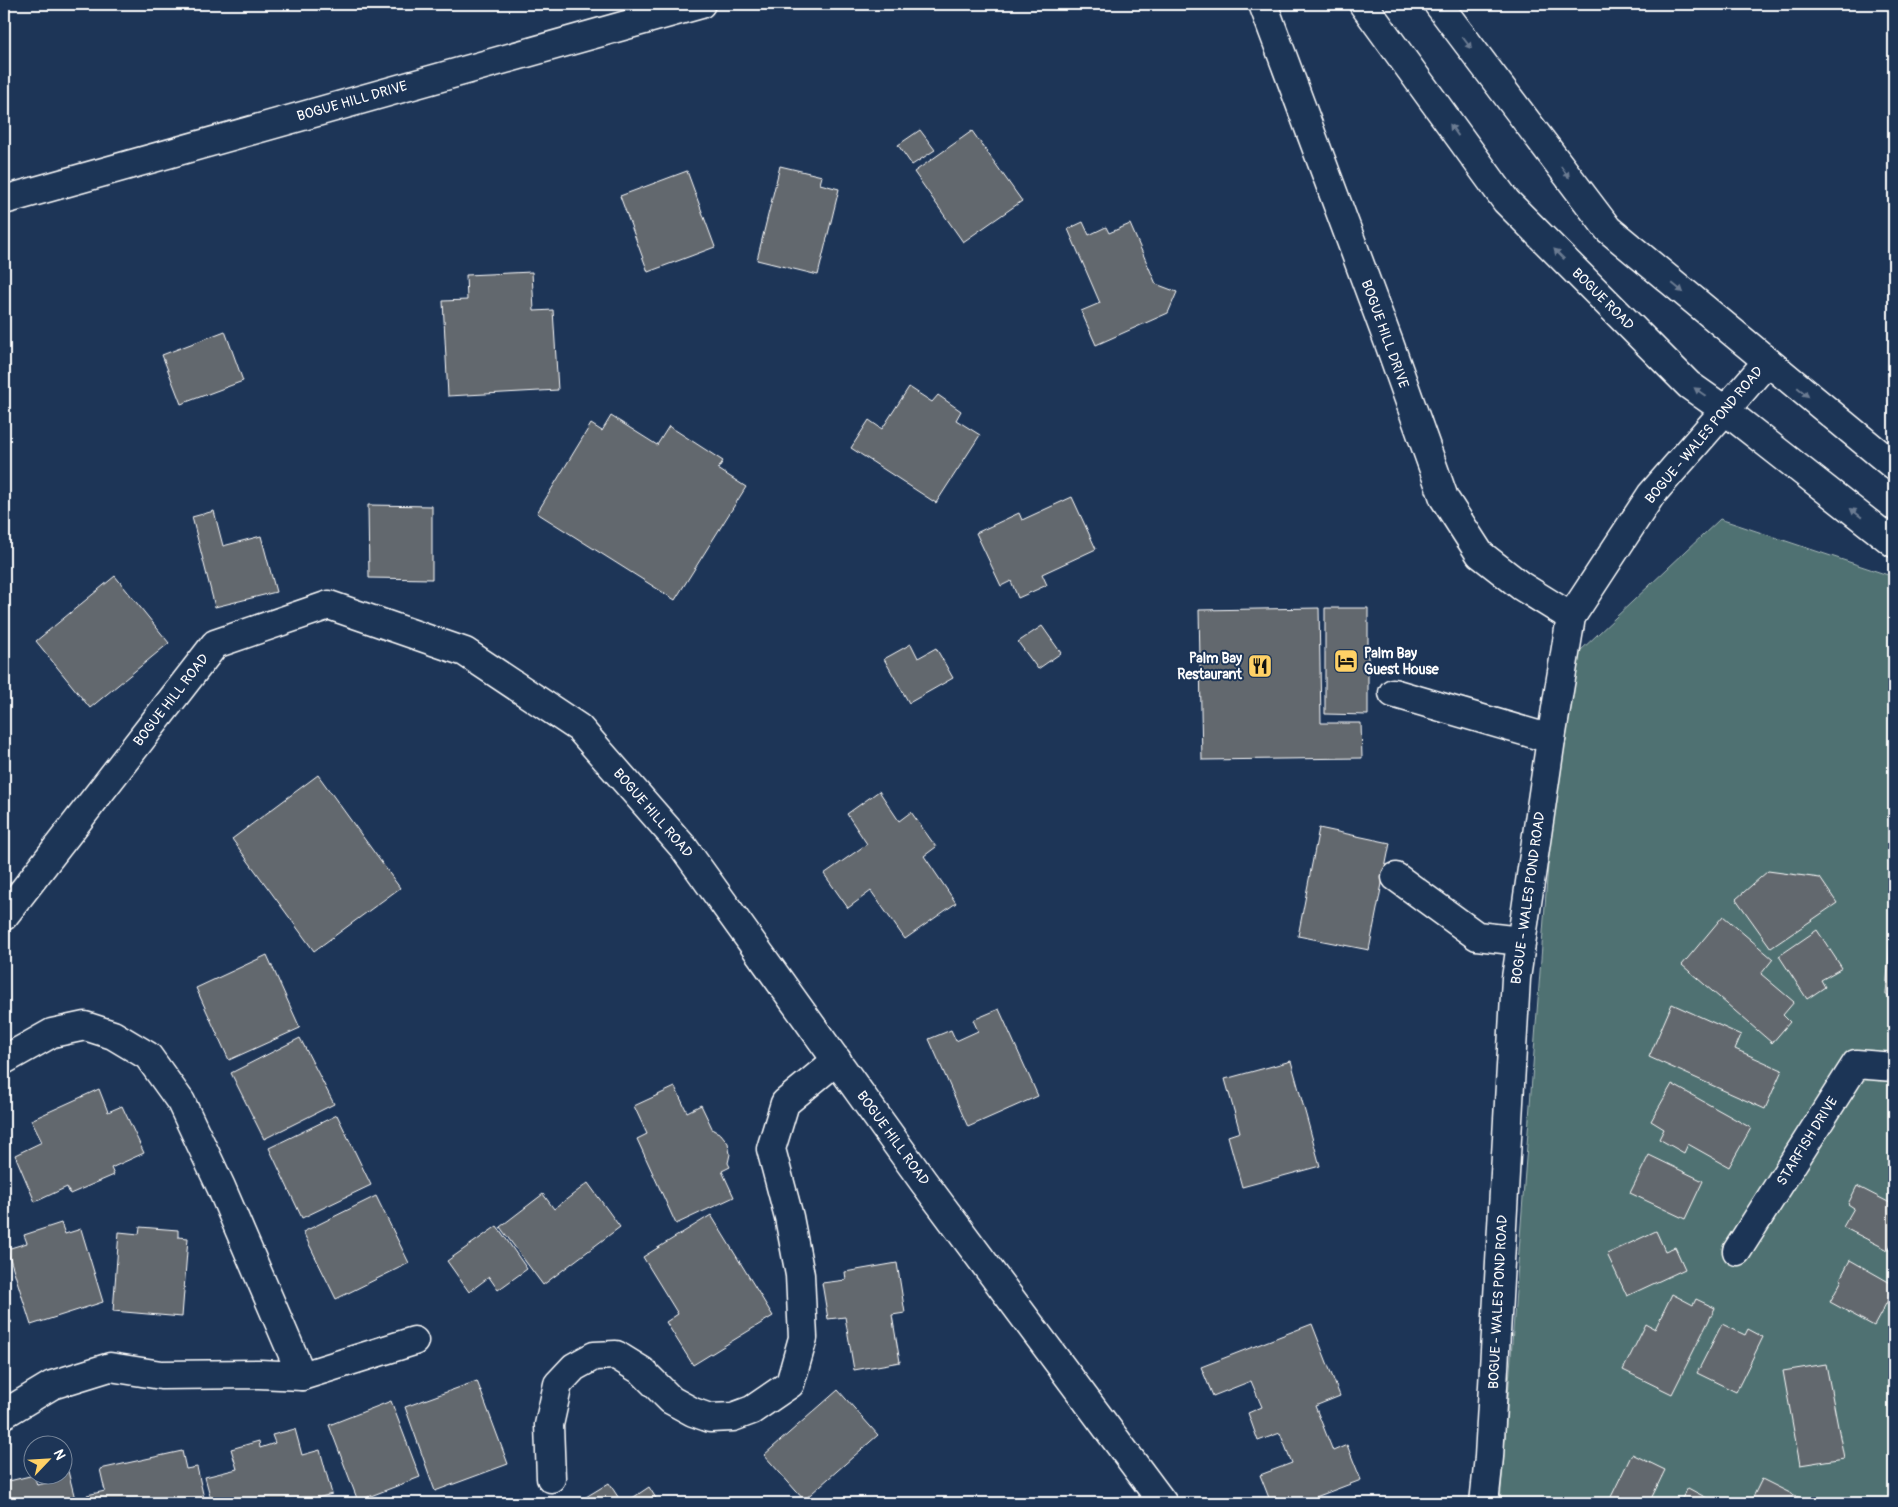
<svg xmlns="http://www.w3.org/2000/svg" width="1898" height="1507" font-family="Pangolin,sans-serif">
	<style>
		.green { fill: #4f7172; stroke: #a7b8b8 }
		.building { fill: #62686e; stroke: #fff }
		.lines { fill: none; stroke-linecap: round; stroke-linejoin: round }
		.minor-casing { stroke: #fff; stroke-width: 31 }
		.major-casing { stroke: #fff; stroke-width: 31 }
		.minor { stroke: #1d3557; stroke-width: 28 }
		.major { stroke: #1d3557; stroke-width: 28 }
		.oneway { fill: #6c7c92 }
		.labels { text-anchor: middle; dominant-baseline: central; stroke-width: 4; stroke-linejoin: round; paint-order: stroke }
		.street-label { font-size: 14px; fill: #fff; stroke: #1d3557 }
		.poi-label { font-size: 14px; font-weight: bold; fill: #fff; stroke: #1d3557; text-anchor: start }
	</style>
	<rect width="100%" height="100%" fill="#1d3557"/>
	<filter id="ink" filterUnits="userSpaceOnUse"><feTurbulence type="fractalNoise" baseFrequency=".02" numOctaves="2"/><feDisplacementMap in="SourceGraphic" scale="10" xChannelSelector="R" yChannelSelector="G"/><feConvolveMatrix kernelMatrix="1 2 1 2 8 2 1 2 1" color-interpolation-filters="sRGB"/></filter>
	<g filter="url(#ink)">
		<path class="green" d="M1720 519 1894 577V1503H1500L1563 667Z"/>
		<g class="building">
			<path d="M920 130 935 150 912 165 898 145Z"/>
			<path d="M972 131 1022 201 963 242 914 172Z"/>
			<path d="M780 166 822 176 820 184 839 189 818 275 757 260Z"/>
			<path d="M687 171 715 247 648 272 620 196Z"/>
			<path d="M1083 222 1089 235 1106 227 1109 233 1130 224 1156 284 1177 292 1168 313 1096 345 1081 311 1100 303 1068 229Z"/>
			<path d="M532 272 534 311 553 310 558 390 448 396 443 301 467 300 466 275Z"/>
			<path d="M225 331 243 381 181 404 162 355Z"/>
			<path d="M909 387 932 402 938 395 961 411 956 420 980 435 936 503 851 448 869 420 882 429Z"/>
			<path d="M611 416 657 445 669 426 723 461 718 469 746 487 675 600 537 513 591 424 602 431Z"/>
			<path d="M1072 497 1096 549 1042 574 1047 585 1018 598 1011 581 1001 586 976 533 1019 513 1022 520Z"/>
			<path d="M368 505 432 506V579L369 578Z"/>
			<path d="M214 511 223 546 261 536 276 592 215 607 192 517Z"/>
			<path d="M115 576 169 643 90 708 36 641Z"/>
			<path d="M1319 608 1321 723H1361L1362 758 1202 760 1199 610Z"/>
			<path d="M1325 608H1368V715L1325 714Z"/>
			<path d="M1042 626 1061 653 1038 669 1018 642Z"/>
			<path d="M911 644 918 658 936 648 953 678 909 703 884 659Z"/>
			<path d="M318 775 400 888 314 951 232 839Z"/>
			<path d="M879 791 899 821 911 812 936 847 924 856 956 903 905 939 871 891 848 908 824 874 867 844 847 814Z"/>
			<path d="M1319 828 1390 843 1369 950 1298 936Z"/>
			<path d="M1768 871 1820 878 1837 903 1771 948 1736 899Z"/>
			<path d="M1723 916 1773 959 1761 974 1794 1002 1783 1015 1790 1022 1772 1043 1682 965Z"/>
			<path d="M1817 930 1842 968 1821 980 1825 987 1807 999 1779 956Z"/>
			<path d="M1890 936 1894 937V996L1886 995Z"/>
			<path d="M267 955 300 1028 229 1060 196 988Z"/>
			<path d="M1672 1004 1741 1035 1735 1049 1782 1070 1765 1109 1649 1057Z"/>
			<path d="M999 1009 1038 1096 968 1127 929 1039 951 1030 956 1041 978 1031 973 1020Z"/>
			<path d="M300 1038 334 1104 264 1139 231 1073Z"/>
			<path d="M1291 1061 1320 1166 1242 1187 1228 1136 1240 1132 1225 1079Z"/>
			<path d="M1672 1084 1751 1128 1729 1167 1688 1144 1684 1153 1659 1139 1664 1129 1651 1121Z"/>
			<path d="M675 1087 687 1112 701 1105 713 1130 721 1134 728 1143 730 1154 728 1163 730 1167 722 1171 734 1197 676 1224 637 1139 647 1134 634 1106Z"/>
			<path d="M99 1089 108 1112 122 1106 144 1153 111 1168 114 1175 70 1194 67 1187 35 1202 15 1155 42 1142 31 1120Z"/>
			<path d="M337 1115 371 1185 302 1218 269 1148Z"/>
			<path d="M1649 1155 1703 1181 1685 1219 1630 1193Z"/>
			<path d="M588 1183 620 1227 543 1285 500 1227 543 1194 554 1209Z"/>
			<path d="M1857 1186 1894 1205V1239L1888 1250 1843 1227 1854 1208 1848 1204Z"/>
			<path d="M376 1196 409 1263 336 1299 303 1232Z"/>
			<path d="M711 1215 773 1316 693 1365 666 1322 678 1314 643 1257Z"/>
			<path d="M61 1223 65 1234 81 1229 103 1302 31 1325 7 1249 27 1243 24 1235Z"/>
			<path d="M497 1226 527 1269 498 1290 489 1277 469 1292 447 1261Z"/>
			<path d="M140 1227 178 1230V1237L188 1238 182 1317 113 1311 119 1232 139 1234Z"/>
			<path d="M1656 1231 1665 1251 1675 1247 1685 1269 1627 1296 1607 1254Z"/>
			<path d="M1850 1260 1894 1285V1289L1874 1326 1830 1302 1842 1280 1840 1279Z"/>
			<path d="M897 1263 905 1313 892 1315 900 1362 854 1370 845 1317 828 1319 822 1283 846 1280 845 1272Z"/>
			<path d="M1672 1294 1693 1305 1696 1299 1715 1308 1672 1394 1623 1370 1646 1324 1655 1329Z"/>
			<path d="M4 1313 12 1322 4 1330Z"/>
			<path d="M1312 1324 1340 1396 1315 1406 1333 1451 1347 1445 1361 1480 1300 1503H1271L1260 1475 1292 1463 1280 1433 1258 1441 1248 1413 1262 1407 1251 1381 1213 1396 1201 1367Z"/>
			<path d="M1722 1324 1745 1335 1748 1329 1763 1337 1736 1392 1697 1373Z"/>
			<path d="M1826 1364 1844 1458 1800 1465 1783 1371Z"/>
			<path d="M477 1381 508 1464 435 1491 405 1407Z"/>
			<path d="M838 1390 878 1435 804 1500 764 1455Z"/>
			<path d="M391 1401 420 1477 358 1501 329 1425Z"/>
			<path d="M295 1429 302 1455 320 1450 332 1494 299 1503H212L205 1477 237 1469 231 1449 259 1441 260 1448 275 1443 272 1435Z"/>
			<path d="M182 1451 186 1469 197 1467 205 1503H89L87 1495 105 1491 100 1469Z"/>
			<path d="M1632 1454 1665 1470 1649 1503H1608Z"/>
			<path d="M68 1471 76 1503H10L5 1482 34 1475 37 1485 51 1482 50 1475 62 1474V1472Z"/>
			<path d="M1762 1479 1804 1500 1802 1503H1750Z"/>
			<path d="M609 1483 622 1503H576Z"/>
			<path d="M649 1487 659 1503H625Z"/>
			<path d="M1688 1488 1716 1503H1679Z"/>
		</g>
		<g class="lines">
			<defs>
				<g id="minor">
					<path d="M1263 4 1389 343 1444 498 1480 554 1521 586 1571 617"/>
					<path d="M4 200 701 4"/>
					<path d="M1393 693 1551 739"/>
					<path d="M1396 877 1477 936 1521 941"/>
					<path d="M4 916 215 644 329 605 465 652 579 728 684 848 923 1181 1163 1503"/>
					<path d="M4 1060 52 1033 85 1026 113 1035 148 1056 181 1102 221 1187 302 1376"/>
					<path d="M1737 1251 1856 1064 1894 1067"/>
					<path d="M4 1414 52 1385 110 1367 161 1375 259 1374 302 1376 414 1341"/>
					<path d="M551 1478 549 1425 558 1384 574 1367 594 1356 616 1355 642 1371 671 1400 693 1412 710 1418 733 1417 752 1410 790 1384 803 1338 800 1275 789 1217 771 1149 785 1103 837 1060"/>
					<path d="M1484 1503 1489 1457 1516 978 1551 739 1571 617 1651 495 1767 362"/>
				</g>
				<g id="major">
					<path d="M1363 4 1506 201 1689 385 1726 411 1894 543"/>
					<path d="M1438 4 1608 229 1894 466"/>
				</g>
			</defs>
			<use href="#minor" class="minor-casing"/>
			<use href="#major" class="major-casing"/>
			<use href="#minor" class="minor"/>
			<use href="#major" class="major"/>
		</g>
		<defs><path id="oneway-solid" d="M-6-.8H1V-3.2L6.5 0L1 3.2V.8H-6Z" transform="scale(1.25)"/></defs>
		<g class="oneway">
			<use href="#oneway-solid" transform="translate(1467 43) rotate(53)"/>
			<use href="#oneway-solid" transform="translate(1454 130) rotate(-126)"/>
			<use href="#oneway-solid" transform="translate(1565 172) rotate(53)"/>
			<use href="#oneway-solid" transform="translate(1559 254) rotate(-135)"/>
			<use href="#oneway-solid" transform="translate(1678 288) rotate(40)"/>
			<use href="#oneway-solid" transform="translate(1700 392) rotate(-145)"/>
			<use href="#oneway-solid" transform="translate(1803 392) rotate(40)"/>
			<use href="#oneway-solid" transform="translate(1856 513) rotate(-142)"/>
		</g>
	</g>
	<defs>
		<symbol id="hotel-square" viewBox="-11 -11 22 22"><rect x="-9" y="-9" width="18" height="18" rx="4" fill="#ffd166" stroke="#1d3557"/><path d="M-6-4.5h1.5V1H6V5H4.5V3h-9V5H-6ZM-4 0a1.8 1.8 0 1 1 3.6 0ZM.5 0V-2.5h3Q6-2.5 6 0Z" fill="#111"/></symbol>
		<symbol id="restaurant-square" viewBox="-11 -11 22 22"><rect x="-9" y="-9" width="18" height="18" rx="4" fill="#ffd166" stroke="#1d3557"/><path d="M-5-6h1v4h1v-4h1v4h1v-4h1v5L-1.5 .5V6h-2V.5L-5-1ZM5-6V6H3V1.5H1.5Q1.5-4 5-6Z" fill="#111"/></symbol>
	</defs>
	<g fill-rule="evenodd">
		<use href="#hotel-square" x="1332" y="647" width="28" height="28"/>
		<use href="#restaurant-square" x="1246" y="652" width="28" height="28"/>
	</g>
	<g class="labels">
		<g class="street-label">
			<text transform="translate(352 101) rotate(-16)">BOGUE HILL DRIVE</text>
			<text transform="translate(1603 299) rotate(45)">BOGUE ROAD</text>
			<text transform="translate(1385 334) rotate(70)">BOGUE HILL DRIVE</text>
			<text transform="translate(1704 435) rotate(-50)">BOGUE - WALES POND ROAD</text>
			<text transform="translate(171 700) rotate(-52)">BOGUE HILL ROAD</text>
			<text transform="translate(653 813) rotate(49)">BOGUE HILL ROAD</text>
			<text transform="translate(1528 898) rotate(-82)">BOGUE - WALES POND ROAD</text>
			<text transform="translate(893 1138) rotate(54)">BOGUE HILL ROAD</text>
			<text transform="translate(1807 1141) rotate(-58)">STARFISH DRIVE</text>
			<text transform="translate(1498 1302) rotate(-87)">BOGUE - WALES POND ROAD</text>
		</g>
		<g class="poi-label">
			<text x="1364" y="653">Palm Bay<tspan x="1364" dy="16">Guest House</tspan></text>
			<text x="1242" y="658" text-anchor="end">Palm Bay<tspan x="1242" dy="16">Restaurant</tspan></text>
		</g>
	</g>
	<rect width="1898" height="1507" fill="none" stroke="#1d3557" stroke-width="20"/>
	<rect x="10" y="10" width="1878" height="1487" fill="none" stroke="#fff" stroke-width="2" filter="url(#ink)"/>
	<g transform="translate(48 1460) rotate(65)"><circle r="24" fill="#1d3557" stroke="#77869a"/>
	<path d="M0-4L9 19L0 12L-9 19Z" fill="#ffd166"/>
	<text y="-8" font-size="14" font-weight="bold" text-anchor="middle" fill="#ffffff">N</text>
	</g>
</svg>
